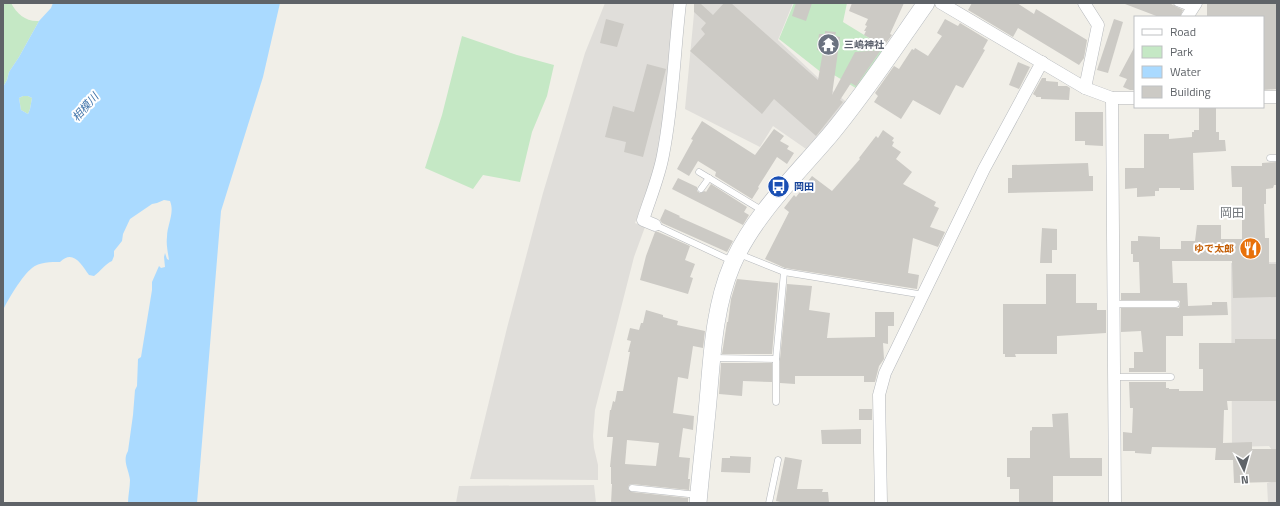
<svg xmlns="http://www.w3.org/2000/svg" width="1280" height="506" font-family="'Titillium Web','Noto Sans JP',sans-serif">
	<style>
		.industrial { fill: #e0deda }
		.green { fill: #c5e8c5 }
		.water { fill: #aadaff; fill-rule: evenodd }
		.building { fill: #cccac5; fill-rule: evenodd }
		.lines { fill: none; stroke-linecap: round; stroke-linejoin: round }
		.lane-casing { stroke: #b5b8bc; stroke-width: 7 }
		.street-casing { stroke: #b5b8bc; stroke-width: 13 }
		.secondary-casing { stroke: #b6babf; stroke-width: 18 }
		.lane { stroke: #fff; stroke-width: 6 }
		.street { stroke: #fff; stroke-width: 12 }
		.secondary { stroke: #fff; stroke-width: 17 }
		.labels { text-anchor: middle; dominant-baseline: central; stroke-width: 4; stroke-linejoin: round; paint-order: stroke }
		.worship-label { font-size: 10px; font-weight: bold; fill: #5b616d; stroke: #fff; text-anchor: start }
		.transit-label { font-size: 10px; font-weight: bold; fill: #164399; stroke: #fff; text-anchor: start }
		.food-label { font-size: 10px; font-weight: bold; fill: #c56008; stroke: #fff; text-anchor: end }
		.water-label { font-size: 11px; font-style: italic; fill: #4174aa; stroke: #fff }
		.quarter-label { font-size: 12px; fill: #70757a; stroke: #fff }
	</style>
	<rect width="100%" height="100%" fill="#f1efe8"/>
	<g class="industrial">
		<path d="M605 3H675L664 120 655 167 635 223 645 227 634 257 595 410 593 436 594 448 598 465V480L470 479 507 328 543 193 585 53Z"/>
		<path d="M695 3H793L778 40 829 88 849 104 809 151 773 126 760 147 685 109Z"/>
		<path d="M1277 262V503H1268L1267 483 1275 480 1273 451 1269 446 1232 447 1231 263Z"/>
		<path d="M594 485 596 503H456L459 486Z"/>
	</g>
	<g class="green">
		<path d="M3 3H11C17 14 26 22 39 21L19 57 9 72 7 80 3 87Z"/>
		<path d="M794 3H847L843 22 887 49 859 90 834 75 827 77 779 39Z"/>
		<path d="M462 36 517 55 554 65 547 96 532 132 520 182 483 175 473 189 425 168 442 115Z"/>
		<path d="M23 96H28L32 98 30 109 28 114 21 110 19 98Z"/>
	</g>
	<path class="water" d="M53 3H280L263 77 221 211 197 503H128C128 496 130 487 130 480 129 470 122 461 128 451L133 415 135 390 137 386 138 359 141 357 152 290V282L159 266 161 268 165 267 164 257 165 253 167 259 169 260C168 253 166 245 167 237 167 225 175 213 170 201L164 200 157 203 152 204 130 219 123 234 122 241 114 251V256L112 261C105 264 101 271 94 276L89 275C81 264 73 249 60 262 51 262 39 262 32 268 22 276 9 298 3 310V87L7 80 9 72 19 57 39 21 51 8ZM23 96H28L32 98 30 109 28 114 21 110 19 98Z"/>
	<g class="building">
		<path d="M694 3 701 4 713 15 724 3H731L818 80 823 51 817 50 819 34H825V31L836 32 835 36 840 37 832 95 855 52 881 50 856 86 851 83 840 100 843 102 816 136 774 99 762 114 690 51 705 34 701 29 706 23 694 12Z"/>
		<path d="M796 3H812L806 21 792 16Z"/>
		<path d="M852 3H904L890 34 892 35 884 46 864 35 866 31H864L867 26 865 25 868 19 849 11Z"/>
		<path d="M972 3H1017L1034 14 1036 9 1087 40 1084 58 1079 65 1018 28 1013 37 968 10Z"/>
		<path d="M1125 3H1169L1183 10 1180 17H1159L1125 4Z"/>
		<path d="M1207 3 1277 4V89L1263 90V17H1207Z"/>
		<path d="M606 19 624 24 617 47 600 43Z"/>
		<path d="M945 19 958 26 960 23 988 40 983 49 985 50 963 88 956 85 940 115 913 100 901 119 874 102 878 96 875 93 894 66 899 69 912 49 914 50 915 48 928 56 942 36 937 33Z"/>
		<path d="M1114 19 1123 22 1108 73 1097 70Z"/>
		<path d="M1135 46V90H1130L1123 87 1127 79 1119 76Z"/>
		<path d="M1018 62 1030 67 1019 89 1009 85Z"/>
		<path d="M647 64 666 69 643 157 624 152 626 142 605 137 613 106 634 112Z"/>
		<path d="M1042 78H1046V81L1058 82V86H1067L1070 88 1069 100 1041 99V97H1036V96L1033 94Z"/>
		<path d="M1199 107H1216V132H1219V140H1225L1226 151 1193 153 1194 190H1180V188H1159V191H1155V196L1137 197V188L1125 189V168H1144V134H1169V139L1192 137V132H1194V130H1199Z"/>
		<path d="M1075 112H1103V146L1085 145V141H1075Z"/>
		<path d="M702 121 755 155 774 129 784 136 780 141 789 146 787 149 794 153 787 164 777 157 758 187 759 188 752 199 715 176 716 172 698 161 689 176 677 169 693 140 691 139Z"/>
		<path d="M883 130 894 138 892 141 894 142 892 146 901 152 896 159 912 172 903 184 936 202 934 206 939 208 930 227 945 232 938 247 913 238 908 273 919 275 917 289 785 268 765 259 789 212 784 208 794 195 796 197 812 176 832 191 860 159 859 158 876 136 878 138Z"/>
		<path d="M1277 162V185H1274L1273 188 1266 189V204H1264L1265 238H1269V264H1277V297L1233 298 1232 261H1172L1173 283H1187L1188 306 1212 305V302H1227L1228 315 1183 316V336H1166V372H1129V368H1134V352H1143L1141 331 1121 332V308H1179L1180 304V301L1176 300H1121V293H1140L1139 262H1133V254H1131V241H1138V236L1160 237V249H1181V241H1195L1197 225H1221V239H1242V187H1232L1231 166H1262V163Z"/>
		<path d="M1088 163 1089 176H1093V191L1008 193V178H1012V165Z"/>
		<path d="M678 178 697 187V191L700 193 705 191 706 192 711 184 747 207 744 212 749 215 743 225 672 189Z"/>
		<path d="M665 209 680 216 679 217 733 241 727 252 662 223 660 220Z"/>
		<path d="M1042 228 1057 229V250H1052V263H1040Z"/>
		<path d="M655 232H658L690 246 685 260 695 264 690 277 693 278 688 294 640 280 646 256Z"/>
		<path d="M1046 274H1076V303H1097V310H1106V333L1057 336V354H1015L1016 357H1005V354H1003V304H1046Z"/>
		<path d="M737 279 778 283 772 354H722L727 322H728L731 299Z"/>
		<path d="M787 284 812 286 809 310 830 313 827 338 875 337V312H894V326H888V344L883 343 884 359 879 366 875 382H864V376H795V384L780 383V359Z"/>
		<path d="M646 310 663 315V317L678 321 677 325 705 331 703 348 693 346 688 379 678 377 673 413 694 416 693 430 683 428 679 457 690 458 688 479H690L689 490 632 484 629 485 628 489 632 492 688 498V503H611L612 484H611V467H610L613 437H607L610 410H611L613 401 615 402 617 391H623L630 352H628L631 341 627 340 630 328 639 330 641 323H643ZM627 440 659 443 656 466 625 464Z"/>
		<path d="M1235 339H1277V401H1227L1228 410H1224L1223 443 1252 442V449H1277V482L1234 483 1233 460H1215L1216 448 1152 447 1151 454 1135 453V451H1123V432L1132 433 1133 408H1130L1129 382H1166V388H1169V389H1179V391H1203V369H1199V343H1235Z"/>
		<path d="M721 363H772V382L743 381 742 396 719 394Z"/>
		<rect x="859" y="409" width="13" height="11"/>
		<path d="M1068 413 1070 458H1102V476H1053V503H1019V489H1010V477H1007V458H1030V431L1032 430V427H1053L1052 414Z"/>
		<path d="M861 429V444H822L821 430Z"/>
		<path d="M730 456 751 457 750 473 721 472 722 458H730Z"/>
		<path d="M785 457 802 460 797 489H823L822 492H828L829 503H785L776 501Z"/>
	</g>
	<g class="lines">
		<defs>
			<g id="lane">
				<path d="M1177 3 1192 9"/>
				<path d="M1270 158H1277"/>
				<path d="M699 172 763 211"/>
				<path d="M701 189 709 178"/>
				<path d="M655 225 732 261"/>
				<path d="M739 254 784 272 924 295"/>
				<path d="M1113 304H1176"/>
				<path d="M713 358 776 359"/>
				<path d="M1114 377H1171"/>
				<path d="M776 402V359L784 272"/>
				<path d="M632 488 698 495"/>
				<path d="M769 503 778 460"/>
			</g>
			<g id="street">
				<path d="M941 3 1085 88 1112 98H1135"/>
				<path d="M1084 3 1098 25 1085 88"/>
				<path d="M1187 17 1196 3"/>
				<path d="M1263 97H1277"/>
				<path d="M1112 98 1115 503"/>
				<path d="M655 225 643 220C650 198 659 177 663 155 673 105 674 54 680 3"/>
				<path d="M881 503 879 395 885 373 984 169 1042 62"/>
			</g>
			<path id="secondary" d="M698 503C701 469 705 435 708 401 712 356 714 307 732 265 753 216 796 175 830 135 865 93 895 47 926 3"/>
		</defs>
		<use href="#lane" class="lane-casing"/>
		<use href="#street" class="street-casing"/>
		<use href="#secondary" class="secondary-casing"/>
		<use href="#lane" class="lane"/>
		<use href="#street" class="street"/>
		<use href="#secondary" class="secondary"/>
	</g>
	<defs>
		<symbol id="temple-disc" viewBox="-11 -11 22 22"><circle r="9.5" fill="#6b7280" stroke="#fff"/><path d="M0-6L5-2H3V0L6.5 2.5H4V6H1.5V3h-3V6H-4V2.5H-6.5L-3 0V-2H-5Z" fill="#fff"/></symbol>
		<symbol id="bus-disc" viewBox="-11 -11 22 22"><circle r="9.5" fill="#1a4fb4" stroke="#fff"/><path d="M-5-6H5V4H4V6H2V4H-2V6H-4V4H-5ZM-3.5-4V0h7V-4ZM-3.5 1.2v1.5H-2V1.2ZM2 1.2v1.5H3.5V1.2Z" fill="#fff"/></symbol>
		<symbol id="restaurant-disc" viewBox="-11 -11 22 22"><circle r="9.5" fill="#e8710a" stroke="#fff"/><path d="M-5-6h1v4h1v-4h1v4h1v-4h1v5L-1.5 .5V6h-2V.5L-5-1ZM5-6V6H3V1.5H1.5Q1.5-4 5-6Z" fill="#fff"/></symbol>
	</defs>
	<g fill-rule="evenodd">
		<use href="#temple-disc" x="816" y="32" width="25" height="25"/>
		<use href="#bus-disc" x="766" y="174" width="25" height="25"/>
		<use href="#restaurant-disc" x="1238" y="236" width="25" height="25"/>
	</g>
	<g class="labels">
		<g class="worship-label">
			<text x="844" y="44">三嶋神社</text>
		</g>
		<g class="transit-label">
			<text x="794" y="186">岡田</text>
		</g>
		<g class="food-label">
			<text x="1234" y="248">ゆで太郎</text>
		</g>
		<g class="water-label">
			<text transform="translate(85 107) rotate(-49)">相模川</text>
		</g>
		<g class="quarter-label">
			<text x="1232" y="212">岡田</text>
		</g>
	</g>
	<rect width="1280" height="506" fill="none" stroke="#5f6368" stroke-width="8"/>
	<rect x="1134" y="16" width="130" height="92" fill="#ffffff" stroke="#bfc1c3"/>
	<rect x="1142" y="29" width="20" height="6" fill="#ffffff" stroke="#bfc1c3"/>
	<text x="1170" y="36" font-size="12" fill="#5f6368">Road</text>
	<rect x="1142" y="46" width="20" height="12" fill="#c5e8c5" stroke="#bfc1c3"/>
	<text x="1170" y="56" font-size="12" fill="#5f6368">Park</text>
	<rect x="1142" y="66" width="20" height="12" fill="#aadaff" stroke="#bfc1c3"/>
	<text x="1170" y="76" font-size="12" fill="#5f6368">Water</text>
	<rect x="1142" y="86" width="20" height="12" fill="#cccac5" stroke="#bfc1c3"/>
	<text x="1170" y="96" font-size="12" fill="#5f6368">Building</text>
	<g transform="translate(1244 470) rotate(175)" stroke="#ffffff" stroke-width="3" paint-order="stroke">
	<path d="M0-3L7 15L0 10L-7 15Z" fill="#5f6368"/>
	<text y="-6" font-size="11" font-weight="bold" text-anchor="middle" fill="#5f6368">N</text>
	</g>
</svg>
